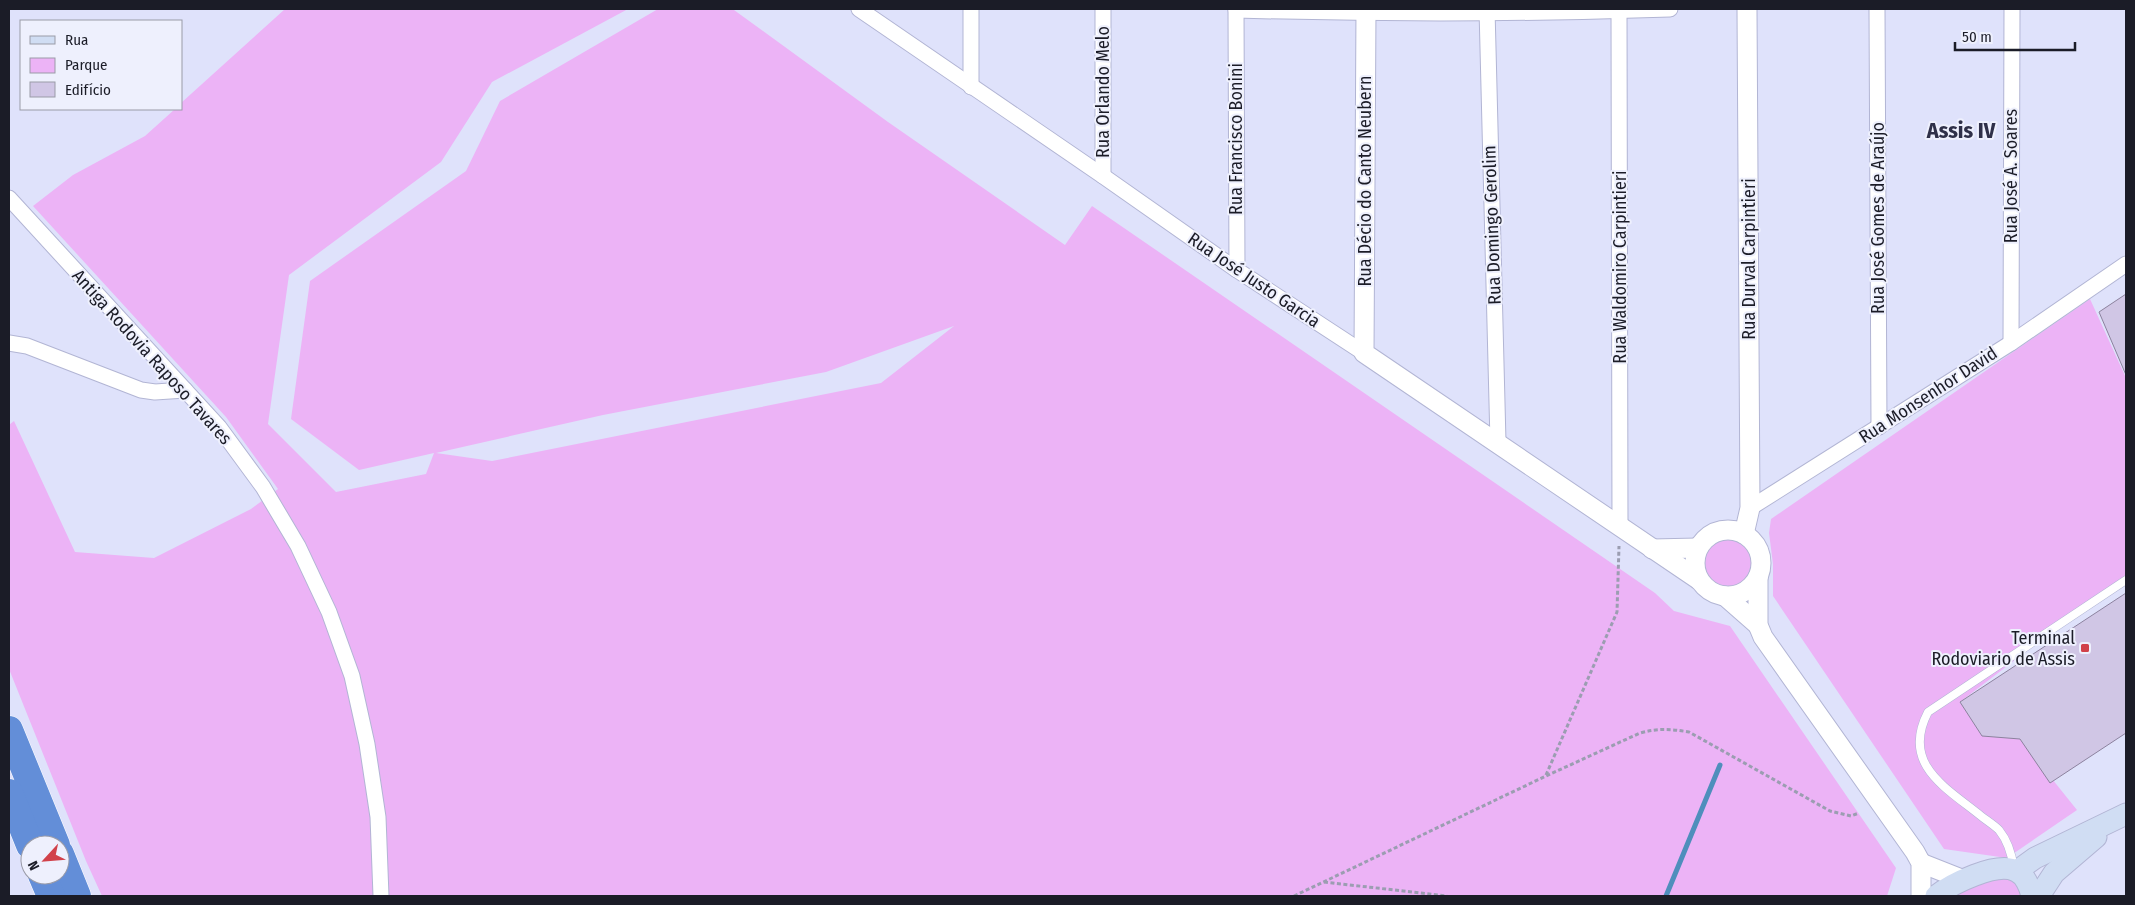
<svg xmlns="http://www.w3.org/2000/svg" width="2135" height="905" font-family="'Fira Sans Condensed',sans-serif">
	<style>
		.green { fill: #ecb3f6; fill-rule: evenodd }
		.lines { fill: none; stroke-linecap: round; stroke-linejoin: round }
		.stream { stroke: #4f8ebc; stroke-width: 5 }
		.building { fill: #d0c6e5; stroke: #8c829e }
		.service-casing { stroke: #b2b5d4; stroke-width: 9 }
		.minor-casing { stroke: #b2b5d4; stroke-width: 17 }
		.tertiary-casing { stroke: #b2b5d4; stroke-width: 21 }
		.secondary-casing { stroke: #b2b5d4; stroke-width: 23 }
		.motorway-casing { stroke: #fff; stroke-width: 29 }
		.path { stroke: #9b9db1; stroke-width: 3; stroke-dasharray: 4 2.5; stroke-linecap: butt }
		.service { stroke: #fff; stroke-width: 8 }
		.minor { stroke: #fff; stroke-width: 15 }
		.tertiary { stroke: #fff; stroke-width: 19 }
		.secondary { stroke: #d0ddf3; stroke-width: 21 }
		.motorway { stroke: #638ed8; stroke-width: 28 }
		.poi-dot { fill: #d1414a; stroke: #eef0fd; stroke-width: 2 }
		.labels { text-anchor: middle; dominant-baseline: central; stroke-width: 4; stroke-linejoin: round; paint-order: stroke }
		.street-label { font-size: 18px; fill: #1b1c27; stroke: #eef0fd }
		.poi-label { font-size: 18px; fill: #1b1c27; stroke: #eef0fd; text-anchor: end }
		.district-label { font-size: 22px; font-weight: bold; fill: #2f3049; stroke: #eef0fd }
	</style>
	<rect width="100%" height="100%" fill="#dfe2fb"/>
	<g class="green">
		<path d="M285 9H628L492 82 441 162 289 275 268 424 336 492 426 474 434 453 359 470 291 419 310 281 466 171 500 101 658 9 734 10 888 122 1065 245 1092 206 1655 593 1674 611 1730 626 1896 868 1887 896H102L86 861 9 669V425L14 421 75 552 154 558 251 509 278 489 226 417 33 206 73 175 145 136 175 109H181V103ZM954 326 881 383 492 461 436 453 603 415 826 372Z"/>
		<path d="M2090 299 2126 378V575L1960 702 1982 735 2020 739 2077 810 2007 858 1944 849 1773 596V564L1769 533 1771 519Z"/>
		<path d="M1727 536 1747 542 1757 561 1750 581 1732 591 1712 585 1702 566 1708 546Z"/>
		<path d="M2007 878 2017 883 2024 896H1952L1969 885Z"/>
	</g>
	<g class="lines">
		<path class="stream" d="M1666 896 1720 765"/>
	</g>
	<g class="building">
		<path d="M2126 294V375L2099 312Z"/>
		<path d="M2126 593V733L2050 783 2020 739 1982 736 1960 702Z"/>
	</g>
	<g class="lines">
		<defs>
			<path id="service" d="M2014 869C2012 855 2008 841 1999 830 1994 825 1986 820 1981 816 1945 787 1901 764 1928 712L2126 580"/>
			<g id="minor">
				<path d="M859 9 1103 176 1237 270 1364 353"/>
				<path d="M971 9V87"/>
				<path d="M1103 9V176"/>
				<path d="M1236 9 1237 270"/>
				<path d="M1487 9 1498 442"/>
				<path d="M1619 9 1620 526"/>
				<path d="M1877 9 1879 427"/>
				<path d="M1236 10C1380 14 1525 14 1670 9"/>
				<path d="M9 198 219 427 263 487 298 546 329 612 352 676 367 744 378 817 381 896"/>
				<path d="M9 343 27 346 141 390 155 392 185 390"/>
				<path d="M2011 343 2012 9"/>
				<path d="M1750 508 2011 343 2126 264"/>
			</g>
			<g id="tertiary">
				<path d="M1366 9 1364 353 1699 580"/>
				<circle cx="1728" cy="563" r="33"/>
				<path d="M1744 534 1750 508 1747 9"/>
				<path d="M1652 549 1698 548"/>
				<path d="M1758 577V625L1763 637 1915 852 1921 863V896"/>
				<path d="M1725 596 1758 625"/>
				<path d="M1921 863 1964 880"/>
			</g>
			<g id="secondary">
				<path d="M2017 871 2035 858 2126 814"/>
				<path d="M1936 896C1951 884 1997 861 2016 871 2025 875 2030 887 2032 896"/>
				<path d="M2039 896 2054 873 2096 837"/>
			</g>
			<g id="motorway">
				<path d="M9 730 56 845"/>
				<path d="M9 793 30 845"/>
				<path d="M60 854 77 896"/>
				<path d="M42 875 51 896"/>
			</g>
		</defs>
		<use href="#service" class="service-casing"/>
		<use href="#minor" class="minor-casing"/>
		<use href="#tertiary" class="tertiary-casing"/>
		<use href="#secondary" class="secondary-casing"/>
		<use href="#motorway" class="motorway-casing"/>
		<g class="path">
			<path d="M1546 775 1617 612 1619 546"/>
			<path d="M1324 882 1447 896"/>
			<path d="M1294 896 1546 776 1640 733C1658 728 1671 729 1689 732L1830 811 1851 816 1859 813"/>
		</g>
		<use href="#service" class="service"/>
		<use href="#minor" class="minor"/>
		<use href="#tertiary" class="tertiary"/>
		<use href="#secondary" class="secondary"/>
		<use href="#motorway" class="motorway"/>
	</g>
	<rect class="poi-dot" x="2080" y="643" width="10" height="10" rx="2.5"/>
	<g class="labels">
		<g class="street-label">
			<text transform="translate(1103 92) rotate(-90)">Rua Orlando Melo</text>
			<text transform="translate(1236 139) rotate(-90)">Rua Francisco Bonini</text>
			<text transform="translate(2011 176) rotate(-90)">Rua José A. Soares</text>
			<text transform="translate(1365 181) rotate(-90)">Rua Décio do Canto Neubern</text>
			<text transform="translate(1878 218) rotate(-90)">Rua José Gomes de Araújo</text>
			<text transform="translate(1492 225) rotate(-92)">Rua Domingo Gerolim</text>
			<text transform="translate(1749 259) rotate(-90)">Rua Durval Carpintieri</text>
			<text transform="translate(1620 267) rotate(-90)">Rua Waldomiro Carpintieri</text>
			<text transform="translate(1254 280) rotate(34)">Rua José Justo Garcia</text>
			<text transform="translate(152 357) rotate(48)">Antiga Rodovia Raposo Tavares</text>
			<text transform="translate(1928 395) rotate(-33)">Rua Monsenhor David</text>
		</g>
		<g class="poi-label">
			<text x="2075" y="638">Terminal<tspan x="2075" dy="21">Rodoviario de Assis</tspan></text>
		</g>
		<g class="district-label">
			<text x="1961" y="130">Assis IV</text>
		</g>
	</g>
	<rect width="2135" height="905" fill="none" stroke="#1b1c27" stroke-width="20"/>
	<rect x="20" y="20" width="162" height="90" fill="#eef0fd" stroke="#9a9ba7"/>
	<rect x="30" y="36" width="25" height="8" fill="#d0ddf3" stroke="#9a9ba7"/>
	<text x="65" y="45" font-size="15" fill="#1b1c27">Rua</text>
	<rect x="30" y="58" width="25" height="15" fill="#ecb3f6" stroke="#9a9ba7"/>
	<text x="65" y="70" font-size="15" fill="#1b1c27">Parque</text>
	<rect x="30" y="82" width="25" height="15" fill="#d0c6e5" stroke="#9a9ba7"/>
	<text x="65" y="95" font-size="15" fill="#1b1c27">Edifício</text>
	<g transform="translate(45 860) rotate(244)"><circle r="24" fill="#eef0fd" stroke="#9a9ba7"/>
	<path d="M0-4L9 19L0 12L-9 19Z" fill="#d1414a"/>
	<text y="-8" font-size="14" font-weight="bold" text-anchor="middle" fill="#1b1c27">N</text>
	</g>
	<path d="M1955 42v8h120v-8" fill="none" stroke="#1b1c27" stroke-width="2.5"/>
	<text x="1962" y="42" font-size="15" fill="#1b1c27" stroke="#eef0fd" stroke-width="4" paint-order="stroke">50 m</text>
</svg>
